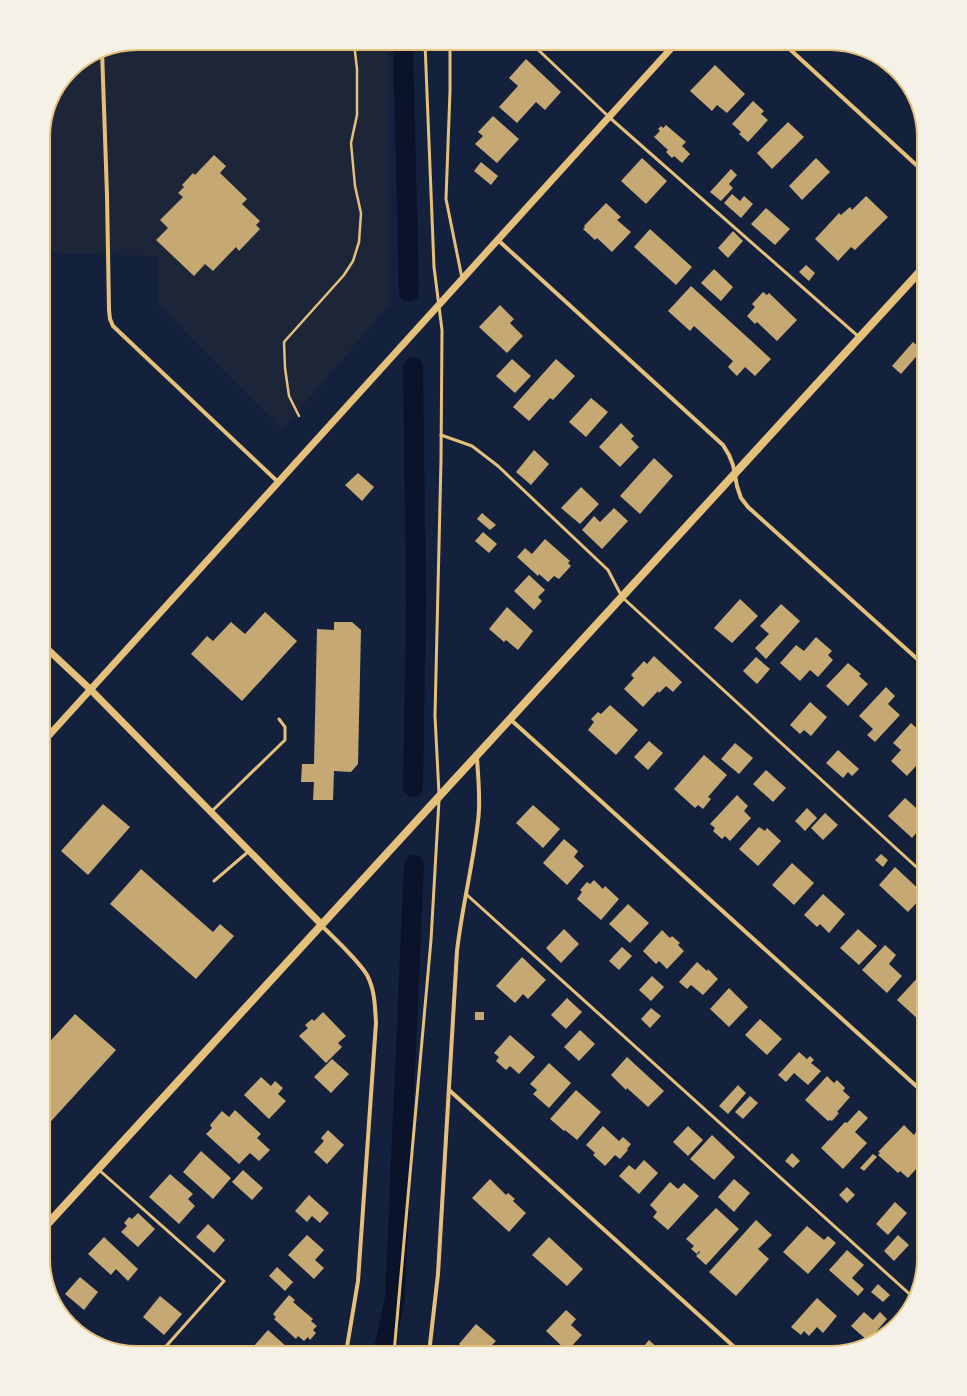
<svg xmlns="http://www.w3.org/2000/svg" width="967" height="1396" font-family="'IBM Plex Sans',sans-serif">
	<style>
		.green { fill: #1d2539 }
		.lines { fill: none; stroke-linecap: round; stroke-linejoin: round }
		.canal { stroke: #0b132b; stroke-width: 20 }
		.building { fill: #c6a872 }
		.path { stroke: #e5c07b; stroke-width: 2.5 }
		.service { stroke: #e5c07b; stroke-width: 3 }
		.minor { stroke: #e5c07b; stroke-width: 4 }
		.tertiary { stroke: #e5c07b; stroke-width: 7 }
		.secondary { stroke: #e5c07b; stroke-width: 8 }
		.rim { fill: none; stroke: #e5c07b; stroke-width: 2 }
	</style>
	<rect width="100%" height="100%" fill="#14213d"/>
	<path class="green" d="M137 43H388L389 305 282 430 159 305 158 256 68 254 43 251V131L53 95 71 70 101 50Z"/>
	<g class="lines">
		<g class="canal">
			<path d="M403 43 409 292"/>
			<path d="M413 787 416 603 413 367"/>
			<path d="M383 1353 395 1299 414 865"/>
		</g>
	</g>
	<g class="building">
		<path d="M526 59 561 92 545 110 536 102 517 123 499 107 518 86 509 78Z"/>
		<path d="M880 59 891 69 887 73 876 63Z"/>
		<path d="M715 65 745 94 727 113 717 105 712 111 690 91Z"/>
		<path d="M753 101 764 111 761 114 768 120 748 142 739 134 741 132 732 124Z"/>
		<path d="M493 116 519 139 497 163 475 144 483 136 478 132Z"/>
		<path d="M788 122 804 137 772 169 757 153Z"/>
		<path d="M666 125 686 142 682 146 690 154 682 163 674 156 672 158 666 152 668 150 654 137 660 131 658 129 661 126 663 128Z"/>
		<path d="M214 155 226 166 220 173 247 199 242 204 260 221 256 225 260 229 239 251 236 247 213 271 205 264 194 276 156 240 168 228 160 220 183 197 178 193 184 187 182 185 193 173 195 175Z"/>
		<path d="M642 158 667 181 646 204 621 181Z"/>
		<path d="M816 158 830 172 802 200 789 186Z"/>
		<path d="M481 162 498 176 491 185 474 171Z"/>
		<path d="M731 169 737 175 729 184 733 188 721 201 710 192Z"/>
		<path d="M732 194 740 201 744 196 753 204 741 218 724 203Z"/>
		<path d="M866 196 888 217 855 250 851 247 838 261 815 239 839 213 841 215 850 207 852 210Z"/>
		<path d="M606 203 621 217 617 220 631 232 612 252 597 238 595 240 583 229 585 227 584 226Z"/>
		<path d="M766 208 790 229 775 245 751 224Z"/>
		<path d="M650 229 692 267 676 285 634 247Z"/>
		<path d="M733 231 743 241 728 258 718 248Z"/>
		<path d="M806 265 815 273 809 281 799 272Z"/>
		<path d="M714 269 733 287 721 301 701 283Z"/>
		<path d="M691 286 771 359 755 376 745 367 737 376 728 367 733 361 694 326 690 331 668 311Z"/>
		<path d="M763 292 767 295 769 293 797 320 777 341 757 322 755 324 747 316 755 307 752 304Z"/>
		<path d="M500 305 514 319 510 323 523 336 507 353 479 327Z"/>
		<path d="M924 324V333L920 329Z"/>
		<path d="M913 342 922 350 901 374 892 366Z"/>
		<path d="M512 359 531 376 515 393 496 376Z"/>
		<path d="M556 359 575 376 553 400 550 398 529 421 513 407Z"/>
		<path d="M591 398 608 412 586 437 569 422Z"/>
		<path d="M621 423 634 436 631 439 639 447 620 467 599 447Z"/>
		<path d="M534 450 549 464 531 485 516 472Z"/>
		<path d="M654 458 673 476 640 514 620 496Z"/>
		<path d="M358 473 374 487 362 501 345 485Z"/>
		<path d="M581 487 599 504 580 524 561 508Z"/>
		<path d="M614 508 628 521 602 549 582 530 594 516 600 522Z"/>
		<path d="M482 513 496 525 490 530 477 519Z"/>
		<path d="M483 532 497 544 489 553 475 541Z"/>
		<path d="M545 539 570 561 568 563 571 566 559 579 554 576 548 582 539 574 538 576 517 557 525 548 532 554Z"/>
		<path d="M529 575 545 590 538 597 542 601 534 610 514 591Z"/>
		<path d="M740 599 758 616 732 643 714 628Z"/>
		<path d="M781 604 800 621 766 659 755 648 769 634 760 626Z"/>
		<path d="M507 607 533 631 518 650 506 640 504 642 489 629Z"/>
		<path d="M265 612 297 641 242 701 191 654 207 636 213 641 231 622 245 634Z"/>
		<path d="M334 622H352L361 630 358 764 351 772 334 771 333 800H313L314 782H301L302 764H314L317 629 334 630Z"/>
		<path d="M816 637 832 651 828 655 833 660 818 677 810 670 800 681 780 663 796 645 804 651Z"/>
		<path d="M654 656 682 682 673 692 666 686 659 693 658 691 643 707 624 689 634 678 631 675 644 661 647 664Z"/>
		<path d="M756 657 770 669 757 684 743 671Z"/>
		<path d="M848 663 861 674 859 676 868 684 848 706 826 686Z"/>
		<path d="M886 687 895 696 888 704 900 715 875 742 867 735 873 729 859 716Z"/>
		<path d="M810 702 827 717 811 736 804 730 800 734 790 725Z"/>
		<path d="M610 705 638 730 616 755 588 730 594 722 591 719 598 712 601 714Z"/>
		<path d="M911 723 924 735 922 739 924 741V757L907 776 891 761 901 750 893 743Z"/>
		<path d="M649 741 663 753 648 770 634 757Z"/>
		<path d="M735 743 753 758 739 774 721 759Z"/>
		<path d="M838 750 859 769 852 776 848 772 843 778 826 763Z"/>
		<path d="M704 755 727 775 708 797 711 799 703 809 698 805 695 808 674 789Z"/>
		<path d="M766 770 786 788 773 802 753 784Z"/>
		<path d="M737 795 748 806 744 811 751 818 730 841 725 836 722 839 713 831 715 828 710 824Z"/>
		<path d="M905 798 924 815V824L912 838 888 816Z"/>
		<path d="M103 804 130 827 88 875 61 851Z"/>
		<path d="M533 805 560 829 543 848 516 823Z"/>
		<path d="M807 808 817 818 805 831 795 821Z"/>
		<path d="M825 813 838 825 823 840 811 828Z"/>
		<path d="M759 827 765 831 767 828 781 841 758 866 739 849Z"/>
		<path d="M564 839 578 851 574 857 584 866 567 885 543 863Z"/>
		<path d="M881 854 888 860 883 867 875 860Z"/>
		<path d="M792 863 814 883 794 905 772 885Z"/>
		<path d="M895 867 924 894V895L908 912 879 885Z"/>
		<path d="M141 869 213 932 220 924 234 936 196 979 110 904Z"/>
		<path d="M594 880 603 889 605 886 619 899 601 920 577 899 582 892 580 890 587 882 590 884Z"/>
		<path d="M823 894 845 914 829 933 820 924 817 927 804 915Z"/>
		<path d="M628 904 649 923 630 943 609 924Z"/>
		<path d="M564 929 579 944 561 963 546 948Z"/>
		<path d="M858 929 877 946 859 965 840 948Z"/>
		<path d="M662 930 670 938 672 936 680 943 678 945 684 951 667 969 659 961 656 964 643 951Z"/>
		<path d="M885 945 896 955 889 964 902 976 887 993 862 970Z"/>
		<path d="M622 947 632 956 619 970 609 961Z"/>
		<path d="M522 957 546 980 528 999 523 994 515 1003 496 986Z"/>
		<path d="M697 962 707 971 708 969 718 979 703 995 691 985 687 989 679 982Z"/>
		<path d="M921 974 924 976V1016L920 1021 897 1000Z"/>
		<path d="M652 976 664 987 651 1001 639 990Z"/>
		<path d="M729 988 748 1007 729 1027 710 1009Z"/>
		<path d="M567 998 582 1012 566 1029 551 1015Z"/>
		<path d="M651 1008 661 1016 650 1028 641 1019Z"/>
		<path d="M323 1012 346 1036 338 1043 342 1047 326 1063 299 1036 308 1028 305 1025 312 1019 314 1021Z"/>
		<rect x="475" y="1012" width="9" height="8"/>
		<path d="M75 1014 116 1050 43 1130V1049Z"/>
		<path d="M760 1019 782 1039 767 1055 745 1035Z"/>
		<path d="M580 1030 595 1044 579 1061 564 1047Z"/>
		<path d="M510 1035 535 1057 519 1074 510 1066 506 1070 496 1061 499 1057 494 1053Z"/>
		<path d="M799 1052 807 1059 810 1056 814 1060 811 1063 821 1071 808 1085 794 1073 786 1082 778 1075Z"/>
		<path d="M627 1057 664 1091 648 1107 627 1088 626 1090 611 1075Z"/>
		<path d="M332 1059 349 1074 331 1093 314 1077Z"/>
		<path d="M549 1063 571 1083 549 1108 533 1094 537 1090 530 1084Z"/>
		<path d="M827 1076 834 1083 837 1080 845 1088 843 1091 850 1097 837 1112 839 1113 832 1121 830 1120 828 1121 805 1100Z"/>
		<path d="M261 1077 271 1086 275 1081 283 1088 278 1094 286 1101 269 1119 244 1095Z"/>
		<path d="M738 1085 746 1093 728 1114 719 1106Z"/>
		<path d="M576 1090 601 1112 577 1140 565 1130 564 1131 550 1119Z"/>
		<path d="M750 1096 758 1103 743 1119 735 1112Z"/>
		<path d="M235 1110 261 1134 257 1138 270 1150 259 1161 250 1153 239 1164 206 1134 212 1128 210 1125 222 1111 229 1117Z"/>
		<path d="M859 1110 868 1118 855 1132 867 1143 843 1169 821 1148 845 1122 847 1123Z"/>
		<path d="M904 1125 914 1135 916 1132 921 1136 918 1139 924 1144V1160L908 1178 900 1171 898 1173 878 1155 880 1153 878 1152Z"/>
		<path d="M603 1126 619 1141 623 1137 631 1144 627 1149 628 1150 620 1159 615 1155 605 1166 593 1155 595 1153 586 1145Z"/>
		<path d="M688 1126 703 1140 688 1156 673 1142Z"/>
		<path d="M328 1130 344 1145 327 1164 314 1152 324 1141 321 1138Z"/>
		<path d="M712 1135 735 1157 714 1180 690 1159Z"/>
		<path d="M201 1151 231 1178 213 1199 183 1172Z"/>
		<path d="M792 1153 800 1161 793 1168 785 1161Z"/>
		<path d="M873 1154 877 1157 864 1171 860 1168Z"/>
		<path d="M644 1160 658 1173 639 1194 619 1176 629 1165 635 1170Z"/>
		<path d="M243 1170 263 1188 252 1200 232 1182Z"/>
		<path d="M170 1174 193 1194 188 1199 195 1206 179 1224 149 1197Z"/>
		<path d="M490 1179 506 1195 508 1193 515 1199 513 1201 526 1213 509 1232 472 1198Z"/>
		<path d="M734 1179 750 1193 734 1212 718 1197Z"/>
		<path d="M670 1182 678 1189 684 1183 699 1196 668 1230 653 1217 657 1212 650 1205Z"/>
		<path d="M847 1187 855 1195 847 1203 839 1195Z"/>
		<path d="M309 1195 329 1213 320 1223 312 1216 307 1222 295 1211Z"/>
		<path d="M895 1202 907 1213 888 1235 876 1224Z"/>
		<path d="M716 1208 739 1229 706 1265 696 1256 700 1252 699 1251 697 1254 691 1249 694 1246 686 1239Z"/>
		<path d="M138 1213 155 1229 138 1247 121 1232 127 1226 124 1223 129 1217 132 1219Z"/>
		<path d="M756 1220 772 1235 758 1249 769 1259 736 1296 709 1272Z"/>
		<path d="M208 1224 225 1240 214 1253 196 1237Z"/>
		<path d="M807 1226 824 1240 828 1236 836 1243 808 1274 783 1252Z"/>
		<path d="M307 1235 324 1250 315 1260 324 1268 314 1279 288 1255Z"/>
		<path d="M898 1235 909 1245 894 1261 884 1251Z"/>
		<path d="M104 1237 138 1269 128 1281 116 1269 111 1275 88 1254Z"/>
		<path d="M549 1237 583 1269 567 1286 532 1255Z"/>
		<path d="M847 1250 864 1265 852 1278 864 1289 858 1296 829 1270Z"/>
		<path d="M277 1267 293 1282 285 1291 269 1276Z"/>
		<path d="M80 1277 98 1292 84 1310 65 1294Z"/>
		<path d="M878 1284 890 1295 883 1302 871 1292Z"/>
		<path d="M289 1295 295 1300 293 1302 313 1319 311 1321 317 1326 313 1330 316 1333 310 1340 308 1337 304 1341 298 1336 296 1339 274 1319 276 1317 273 1314Z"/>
		<path d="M160 1296 182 1314 164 1335 143 1317Z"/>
		<path d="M817 1298 837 1316 823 1333 817 1327 809 1336 804 1331 801 1335 791 1327Z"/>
		<path d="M566 1310 576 1319 571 1325 582 1335 567 1351 546 1331Z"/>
		<path d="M864 1312 873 1320 880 1312 887 1319 868 1341 851 1326Z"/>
		<path d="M68 1318 89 1336 87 1338 85 1337 68 1319Z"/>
		<path d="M476 1324 496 1341 488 1349 492 1353H469L459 1344Z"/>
		<path d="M268 1330 288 1348 284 1353H248Z"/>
		<path d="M649 1340 663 1353H638Z"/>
		<path d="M176 1349 181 1353H173Z"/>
	</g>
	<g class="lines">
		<path class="path" d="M299 416 289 396 285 368 284 342 344 275 353 261 359 242 361 213 355 186 351 143 357 115V69L354 43"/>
		<g class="service">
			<path d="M425 43 434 267 442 330 441 460 435 716 439 794"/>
			<path d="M450 43V91L446 199 462 278"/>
			<path d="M531 43 609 117 859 337"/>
			<path d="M441 435 472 446 498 466 608 570 622 597 924 874"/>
			<path d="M211 812 285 740V727L279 719"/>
			<path d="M214 881 249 851"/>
			<path d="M466 894 914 1298"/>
			<path d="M98 1169 224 1281 160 1353"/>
			<path d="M394 1353 431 940 439 800"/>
		</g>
		<g class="minor">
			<path d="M783 43 924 172"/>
			<path d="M102 50 107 195 109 310 110 319 113 326 278 482"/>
			<path d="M498 240 723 445 729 455 733 465 737 486 741 498 748 507 924 665"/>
			<path d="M510 719 924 1093"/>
			<path d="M321 925C334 938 358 960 367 975 375 990 375 1007 376 1023L358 1281 346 1353"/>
			<path d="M449 1090 741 1353"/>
			<path d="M429 1353 438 1274 457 951C462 907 473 865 478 821 481 800 478 779 477 757"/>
		</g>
		<g class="tertiary">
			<path d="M43 645 91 690 321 924"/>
			<path d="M43 742 676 43"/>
		</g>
		<path class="secondary" d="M43 1229 924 267"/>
	</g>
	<path d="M0 0H967V1396H0ZM137 50H830A87 87 0 0 1 917 137V1259A87 87 0 0 1 830 1346H137A87 87 0 0 1 50 1259V137A87 87 0 0 1 137 50Z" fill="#f6f1e7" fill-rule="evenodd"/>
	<path class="rim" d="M137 50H830A87 87 0 0 1 917 137V1259A87 87 0 0 1 830 1346H137A87 87 0 0 1 50 1259V137A87 87 0 0 1 137 50Z"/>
</svg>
